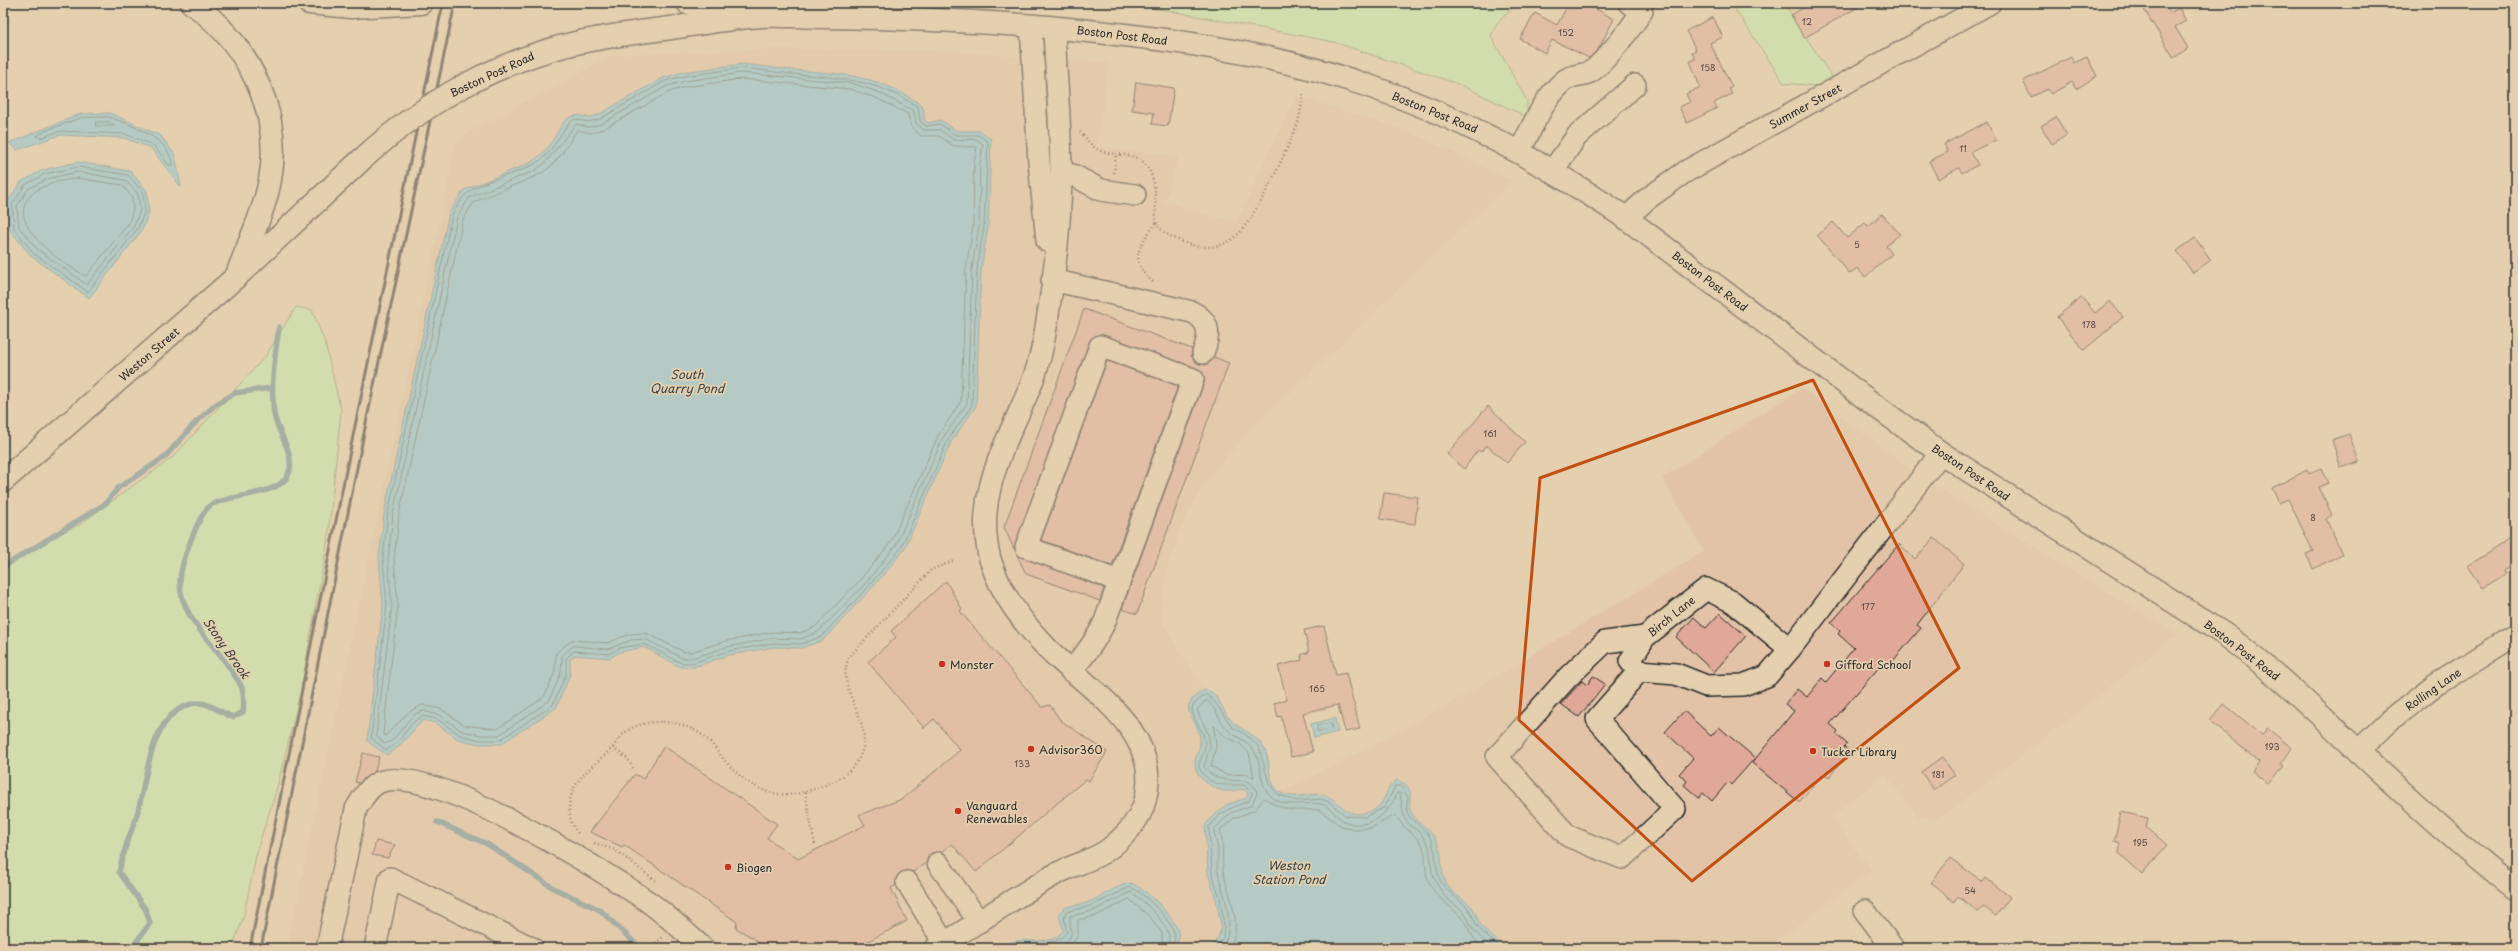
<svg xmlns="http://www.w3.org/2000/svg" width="2518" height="951" font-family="'Playpen Sans',sans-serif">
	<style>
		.built { fill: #e3c3a7 }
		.green { fill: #bfeca9; stroke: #758c6a }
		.water { fill: #7dc4de; stroke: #5c8796 }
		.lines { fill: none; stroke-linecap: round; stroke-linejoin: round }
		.shore { stroke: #4c6873; stroke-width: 1 }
		.stream { stroke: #5c8796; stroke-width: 5.5 }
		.building { fill: #e0a898; stroke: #2b2b2b }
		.minor-casing { stroke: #2b2b2b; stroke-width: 24 }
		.major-casing { stroke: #2b2b2b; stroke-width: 25 }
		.highway-casing { stroke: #2b2b2b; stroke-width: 25 }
		.path { stroke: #2b2b2b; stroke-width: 2.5; stroke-dasharray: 1 3; stroke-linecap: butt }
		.minor { stroke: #e4cfae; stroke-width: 21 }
		.major { stroke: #e4cfae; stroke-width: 22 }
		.highway { stroke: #e4cfae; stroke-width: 22 }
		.rail { stroke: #2b2b2b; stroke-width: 3 }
		.major-bridge-casing { stroke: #2b2b2b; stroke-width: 25; stroke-linecap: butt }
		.major-bridge { stroke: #e4cfae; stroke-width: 22 }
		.marked { fill: none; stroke: #c25012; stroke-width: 3; stroke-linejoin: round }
		.poi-dot { fill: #c8321e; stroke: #e4cfae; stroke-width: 1.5 }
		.labels { text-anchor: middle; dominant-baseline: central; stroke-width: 3.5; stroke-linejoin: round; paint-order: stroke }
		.number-label { font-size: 9px; fill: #584a46 }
		.street-label { font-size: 11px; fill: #2b2b2b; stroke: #e4cfae }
		.poi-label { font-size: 11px; fill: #2b2b2b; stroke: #e4cfae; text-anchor: start }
		.water-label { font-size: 12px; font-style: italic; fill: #374246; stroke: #e4cfae }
	</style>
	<rect width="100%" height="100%" fill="#e4cfae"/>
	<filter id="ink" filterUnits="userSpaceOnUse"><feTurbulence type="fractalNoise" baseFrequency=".025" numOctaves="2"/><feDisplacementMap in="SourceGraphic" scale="8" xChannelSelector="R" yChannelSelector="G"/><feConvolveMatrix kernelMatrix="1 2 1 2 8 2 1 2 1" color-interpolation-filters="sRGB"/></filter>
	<g filter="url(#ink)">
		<g class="built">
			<path d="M773 49 944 51 1109 63 1097 146 1178 157 1165 202 1236 223 1296 96 1408 131 1512 181 1244 436 1205 481 1181 527 1167 569 1160 619 1204 690 1199 693 1189 717 1200 737 1201 746 1195 761 1199 775 1208 783 1225 791 1243 789 1248 793 1246 798 1226 805 1210 819 1205 833 1208 841V874L1216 899 1221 926 1219 936 1211 948H1176L1160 906 1139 887 1122 885 1090 902 1068 906 1060 918 1063 931 1056 940 1036 944 1019 942 1001 948H287L457 139 612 55Z"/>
			<path d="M1802 388 1933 485 2177 635 1939 819 1918 816 1885 774 1831 817 1871 870 1768 948H1505L1481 925 1471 905 1452 891 1441 871 1440 857 1432 832 1416 819 1411 813 1410 805 1389 788 1382 805 1365 813 1356 814 1347 812 1331 798 1312 795 1298 797 1280 792 1362 751 1467 694 1704 551 1662 478Z"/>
		</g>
		<g class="green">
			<path d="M1079 3H1518L1497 23 1491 36 1527 101V117L1461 85 1334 42 1160 9Z"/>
			<path d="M1731 3H1784L1839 88 1784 83Z"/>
			<path d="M296 307 312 310 325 343 341 411 328 538 300 695 276 791 258 847 243 918 232 948H3V569L56 535 79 525 173 457 265 357Z"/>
		</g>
		<g class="water">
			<path d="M742 64C763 66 785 70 806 71 849 74 884 78 921 105L924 110V119L928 123 940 120 957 131H979L991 139 988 227 981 270 976 406 951 442 904 550 871 589 823 640 802 648 775 647 729 655 694 667H680L644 647 620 652 610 658 575 655 570 659V675L556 708 501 744H479L458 739 435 723 423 720 399 746 387 755 367 741 383 605 379 559 384 513 449 213 464 190 530 163C537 158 544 153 549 146 561 130 564 108 589 118L598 115 663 78 683 72Z"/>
			<path d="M110 113 161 136 175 155 181 187 151 148 124 138 60 135 17 150 9 143 80 114Z"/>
			<path d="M78 162 130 171 147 191 149 212 142 230 89 298 31 256 10 230 7 203 21 182 43 170Z"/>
			<path d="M1204 690C1218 690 1222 710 1229 718 1241 732 1255 731 1265 750 1271 762 1267 778 1276 788 1290 806 1315 787 1331 798 1343 806 1348 817 1365 813 1389 808 1382 788 1397 780 1421 790 1403 801 1413 815 1420 826 1430 827 1437 842 1445 859 1437 874 1452 891 1457 897 1466 900 1471 906 1476 911 1477 919 1481 925 1487 935 1498 939 1505 948H1211L1219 936 1221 926 1216 899 1208 874 1205 826 1210 819 1226 805 1246 798 1248 793 1243 789C1237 790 1230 791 1224 791 1212 789 1194 776 1195 763 1195 754 1201 749 1200 739 1198 717 1173 709 1204 690Z"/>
			<path d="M1335 718 1338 732 1314 738 1311 724Z"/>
			<path d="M1131 883C1146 889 1177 918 1179 936 1179 939 1177 944 1176 948H1001C1018 931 1049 951 1063 931 1063 925 1058 919 1060 913 1064 904 1078 906 1086 903 1101 898 1114 886 1131 883Z"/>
		</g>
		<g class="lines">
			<g class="shore">
				<path d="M742 68C763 70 784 74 806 75 846 78 883 83 918 107L920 121 926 126 940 124 955 135H978L988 142 984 227 977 269 972 405 948 440 901 548 868 587 821 637 801 644 774 643 728 651 693 663H681L645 644 619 648 609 654 574 651 566 658V674L553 705 500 740H480L460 735 437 719 423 716C407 722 402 745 386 750L371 738 387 605 383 559 388 513 452 215C456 208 460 200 466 194 486 177 520 176 542 159 556 148 560 130 574 119L589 122 600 119 665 81 684 76Z"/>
				<path d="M742 73 851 83 878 92 914 111 916 123 923 130H940L954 140 976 139 983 144 980 163 979 226 972 269 967 403 943 438 896 545 865 584 818 632 801 639 774 638 727 647 692 658H682L645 639 631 640 608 649 573 646 562 656 561 673 549 701 499 735H481L462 731 439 715 423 711C405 715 401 739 385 744L376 736 392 606 388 560 393 514 457 217 470 197 534 171 545 163 576 124 589 127 601 124 667 86 685 81Z"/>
				<path d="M742 79 850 89 876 98 908 114 911 127 921 136H939L954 146 977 147 974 163 973 226 966 269 961 401 938 436 891 542 860 580 815 627 800 633 773 632 726 641 691 652H684L646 633 630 634 607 643 572 640 556 653 555 672 544 697 497 729 464 725 441 709 422 705 409 712 385 736 383 733 398 606 394 560 399 515 463 219 474 202 536 176 549 168 561 155 577 130 590 133 603 129 669 92 685 87Z"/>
				<path d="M109 117C129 124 172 139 172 165H169L153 145 125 134 60 131 40 138 37 136 45 131 80 118Z"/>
				<path d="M96 122H109L115 126H96Z"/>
				<path d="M78 167 128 175 143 192 145 211 138 228 88 292 33 253 14 228 12 205 25 185 45 174Z"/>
				<path d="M78 172 125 180 138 194 140 210 134 226 87 285 37 249 19 227 17 206 28 189 47 179Z"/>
				<path d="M78 178 122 185 132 197 133 209 129 223 86 276C63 264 1 223 32 194 43 183 63 181 78 178Z"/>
				<path d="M1331 723 1332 729 1317 731V726Z"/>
				<path d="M1214 726 1226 737 1239 743 1249 753 1254 777 1244 774 1226 775 1211 766 1216 747Z"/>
				<path d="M1007 948C1026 938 1053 951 1067 932L1064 917 1066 912 1091 906 1130 887C1144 892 1172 921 1175 935 1175 939 1173 944 1173 948"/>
				<path d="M1060 948C1077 936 1069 931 1070 916L1093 911 1130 892C1141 897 1167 923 1169 936 1170 939 1168 944 1168 948"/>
				<path d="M1070 948 1078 935V920L1096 916 1129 899 1149 916 1162 933V948"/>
				<path d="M1216 948 1223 938 1224 926 1220 898 1212 873 1209 827C1218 812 1233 807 1249 801L1252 793 1244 785C1224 785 1211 788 1199 768 1198 760 1205 754 1205 746 1206 732 1194 723 1192 710L1193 705 1206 694 1215 702 1232 727 1245 734 1259 747 1269 784 1279 795 1297 801 1321 799 1329 802 1346 816 1365 817 1385 807 1395 786H1401L1408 797C1402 822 1418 819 1429 836 1438 850 1433 868 1442 883 1449 894 1459 899 1468 908 1473 914 1474 921 1478 927 1484 936 1494 940 1500 948"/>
				<path d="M1222 948C1237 924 1223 897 1218 872 1216 866 1218 857 1218 850 1217 843 1214 836 1214 829L1231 813 1252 805 1257 793C1251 768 1221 793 1204 766L1210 747 1209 736 1197 710 1206 700C1215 705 1219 721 1227 729 1236 739 1250 740 1256 754 1262 766 1259 783 1269 794 1284 811 1302 801 1321 804 1329 805 1335 815 1342 820 1365 833 1390 814 1397 793H1400L1404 818 1410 826 1420 832 1429 846 1432 873 1437 884 1445 897 1464 912 1473 929 1483 940 1493 948"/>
				<path d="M1229 948C1245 923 1227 895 1223 870 1222 857 1224 844 1220 830L1234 818 1255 810 1264 798C1289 814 1292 809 1319 810L1341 826 1355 829 1370 828 1396 815C1402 829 1416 833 1423 847 1427 856 1424 867 1427 877 1435 899 1446 901 1460 916 1469 926 1471 939 1483 948"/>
			</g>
			<g class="stream">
				<path d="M3 567 105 504 118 488 165 457 193 425 215 405 235 393 271 388"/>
				<path d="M437 822 487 844 555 889 600 910 640 948"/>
				<path d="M132 948 150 923 146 910 119 872C123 850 132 831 138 811 147 777 150 715 191 704 207 699 219 713 233 717L243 712C244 704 244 696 242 688 240 683 236 678 233 673 216 645 180 618 180 582 180 566 198 514 211 505 231 493 286 497 290 469 293 450 277 432 274 414 270 385 275 356 279 327"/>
			</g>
		</g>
		<g class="building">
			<path d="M1569 3H1585L1614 19 1599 48 1589 58 1552 40 1545 53 1520 39 1535 13 1557 25Z"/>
			<path d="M1811 3H1865L1804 38 1791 15Z"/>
			<path d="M2140 3H2164L2170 13 2179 8 2186 21 2175 27 2188 48 2174 58Z"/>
			<path d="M1713 17 1723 37 1710 43 1732 87 1729 89 1732 94 1714 103 1717 108 1687 123 1679 107 1690 102 1686 94 1700 87 1690 61 1695 59 1692 52 1696 50 1686 31Z"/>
			<path d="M2071 57 2074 63 2087 57 2097 76 2076 89 2072 82 2051 94 2048 89 2031 97 2023 81Z"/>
			<path d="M1136 82 1174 88 1168 126 1152 124 1154 113 1132 110Z"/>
			<path d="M2056 117 2067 135 2052 144 2041 126Z"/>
			<path d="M1987 122 1996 140 1971 152 1978 165 1962 173 1959 168 1938 179 1929 161 1948 152 1944 144Z"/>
			<path d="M1882 214 1900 234 1886 246 1892 254 1865 277 1857 268 1850 274 1817 235 1833 222 1847 238 1865 223 1868 226Z"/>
			<path d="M2195 238 2211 260 2193 273 2177 251Z"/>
			<path d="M2081 297 2095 313 2110 301 2123 317 2084 350 2057 317Z"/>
			<path d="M1084 309 1192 349 1191 356 1199 364 1206 365 1214 357 1229 363 1137 614 1122 609 1204 383 1205 377 1197 368 1104 335 1093 337 1089 342 1014 549 1004 527Z"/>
			<path d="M1107 361 1178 386 1112 566 1041 540Z"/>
			<path d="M1488 406 1525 442 1507 463 1486 445 1481 452 1478 450 1464 469 1447 454Z"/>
			<path d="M2349 434 2359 462 2341 468 2332 440Z"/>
			<path d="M2321 468 2328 483 2319 487 2332 515 2326 519 2342 554 2313 569 2306 554 2313 551 2288 499 2279 503 2272 488 2307 470 2309 474Z"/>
			<path d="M1384 493 1418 497 1415 524 1380 519Z"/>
			<path d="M2515 535V564L2504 571 2506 574 2483 588 2468 566Z"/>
			<path d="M1934 538 1964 564 1917 625 1921 628 1887 668 1882 664 1830 724 1838 731 1836 734 1847 744 1844 747 1850 752 1829 777 1824 774 1799 802 1752 763 1794 711 1785 704 1797 689 1807 697 1822 678 1826 682 1854 648 1838 634 1840 631 1831 623 1899 544 1915 559Z"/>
			<path d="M1017 555 1104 588 1100 601 1026 574Z"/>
			<path d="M946 581 962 609 960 611 1042 707 1050 705 1060 720 1107 752 1089 781 1086 779 976 872 952 844 941 852 931 853 926 863 913 872 906 870 897 876 896 885 891 888 907 921 855 948H761L756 940 736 928 737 922 624 845 622 847 590 832 635 774 643 779 664 746 777 824 767 838 798 859 865 825 859 815 902 799 960 750 934 719 924 728 868 662 896 637 891 631Z"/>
			<path d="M1720 613 1746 636 1714 672 1676 637 1694 617 1706 628Z"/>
			<path d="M1324 626 1336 675 1346 673 1360 729 1345 732 1338 705 1303 713 1313 752 1291 757 1281 716 1278 717 1274 703 1287 700 1278 666 1302 660 1301 655 1309 652 1304 630Z"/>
			<path d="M1593 676 1605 684 1579 717 1561 704 1582 681 1587 685Z"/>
			<path d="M2224 704 2262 735 2267 728 2292 748 2281 764 2284 766 2268 784 2252 771 2259 762 2210 721Z"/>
			<path d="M1684 711 1711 736 1719 727 1755 758 1731 785 1728 782 1712 801 1703 793 1699 798 1684 785 1687 781 1679 774 1693 758 1665 732Z"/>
			<path d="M363 753 379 757 375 771 359 783 355 782Z"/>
			<path d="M1942 757 1955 775 1934 790 1921 772Z"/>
			<path d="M2121 812 2148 818 2146 827 2167 845 2142 874 2119 853 2120 843 2114 841Z"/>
			<path d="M376 841 395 845 388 858 372 855Z"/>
			<path d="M1950 858 1983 882 1986 878 2010 897 1996 916 1984 907 1978 912 1958 896 1954 902 1931 883Z"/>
		</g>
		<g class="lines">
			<defs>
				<g id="minor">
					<path d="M815 3 817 17"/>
					<path d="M857 17 867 3"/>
					<path d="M1031 26 1039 162 1047 241"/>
					<path d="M1520 151C1532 127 1544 98 1564 81 1572 74 1582 76 1590 72 1603 65 1634 24 1642 11L1629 3"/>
					<path d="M1553 170 1577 136 1635 85"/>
					<path d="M1061 173 1073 175 1101 190 1135 195"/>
					<path d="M1626 218 1647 199 1685 172 1990 3"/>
					<path d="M1052 280 1192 312C1211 322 1210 335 1203 353"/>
					<path d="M1790 649 1733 602 1706 589 1645 637 1630 661 1639 671 1676 674 1706 686 1743 685 1767 676 1790 649 1941 453"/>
					<path d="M1071 671C1084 656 1097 640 1105 621L1193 379 1100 346 1026 547 1119 581"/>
					<path d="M1639 671 1597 719 1675 809 1622 858 1568 836 1497 757 1568 677 1605 642 1645 637"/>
					<path d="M2358 751 2389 721 2434 686 2515 635"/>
					<path d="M938 863 979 922"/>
					<path d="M907 882 944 943"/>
					<path d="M1865 911 1893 948"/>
					<path d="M327 948 356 809C362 799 370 784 383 781 435 766 604 871 650 903 669 917 686 933 703 948"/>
					<path d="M375 948 390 878 532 948"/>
					<path d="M936 948C976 924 1014 898 1054 875 1071 865 1093 861 1109 849 1124 837 1140 820 1145 801 1164 731 1087 689 1046 647 1022 622 1000 593 990 559 973 495 1007 443 1031 385 1039 365 1044 343 1047 321 1055 274 1060 225 1061 178 1061 128 1056 78 1054 28"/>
				</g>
				<g id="major">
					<path d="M192 3C247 43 283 111 270 180 264 212 249 242 238 272"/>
					<path d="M309 3 351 7 421 3"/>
					<path d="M688 3 743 12"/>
					<path d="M481 77C548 44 598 37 671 28 700 24 731 18 760 16 782 15 804 17 826 17 900 18 974 21 1048 27 1155 37 1263 50 1366 85 1464 118 1540 161 1626 218L1877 407 1941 453 2224 634C2272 669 2315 710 2358 751 2409 799 2460 846 2515 889"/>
					<path d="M3 481 236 277 359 162"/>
				</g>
				<path id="highway" d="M376 3 381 5"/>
			</defs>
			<use href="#minor" class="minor-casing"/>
			<use href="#major" class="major-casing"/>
			<use href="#highway" class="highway-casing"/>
			<g class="path">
				<path d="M1080 132C1086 138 1090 145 1097 149 1112 158 1133 150 1145 164 1162 184 1151 218 1159 227 1167 236 1178 240 1188 244 1204 249 1221 248 1234 238 1254 223 1287 150 1297 125 1301 114 1301 103 1304 92"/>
				<path d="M1114 173 1116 154"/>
				<path d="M1153 282C1127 260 1140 245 1156 223"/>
				<path d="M613 748 628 759 634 770"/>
				<path d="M805 792 815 845"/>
				<path d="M578 833C567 820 567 803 574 788 582 772 599 762 611 749 618 742 621 734 630 729 653 716 690 721 709 741 716 748 721 757 728 764 750 789 779 802 811 790 823 786 837 781 847 773 892 731 831 697 849 657L931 570 953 561"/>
				<path d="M594 843 615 850 656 881"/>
				<path d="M649 948 663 937"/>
			</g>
			<use href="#minor" class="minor"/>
			<use href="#major" class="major"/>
			<use href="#highway" class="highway"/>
			<g class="rail">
				<path d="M250 948 356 421 443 3"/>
				<path d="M261 948 366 423 455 3"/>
			</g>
			<defs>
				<path id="major-bridge" d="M359 162C396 128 435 99 481 77"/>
			</defs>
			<use href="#major-bridge" class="major-bridge-casing"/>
			<use href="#major-bridge" class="major-bridge"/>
		</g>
	</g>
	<path d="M0 0H2518V951H0ZM1813 380 1959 668 1692 881 1519 720 1540 478Z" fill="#e4cfae" fill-opacity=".55" fill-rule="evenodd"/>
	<path class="marked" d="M1813 380 1959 668 1692 881 1519 720 1540 478Z"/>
	<g class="poi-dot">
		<circle cx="942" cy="664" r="4"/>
		<circle cx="1827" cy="664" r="4"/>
		<circle cx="1031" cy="749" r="4"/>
		<circle cx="1813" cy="751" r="4"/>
		<circle cx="958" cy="811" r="4"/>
		<circle cx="728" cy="867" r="4"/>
	</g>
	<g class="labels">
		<g class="number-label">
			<text x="1807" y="21">12</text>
			<text x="1566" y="32">152</text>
			<text x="1708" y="67">158</text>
			<text x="1963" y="148">11</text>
			<text x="1857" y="244">5</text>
			<text x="2089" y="324">178</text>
			<text x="1490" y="433">161</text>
			<text x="2313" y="517">8</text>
			<text x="1868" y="606">177</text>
			<text x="1317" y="688">165</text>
			<text x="2272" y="746">193</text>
			<text x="1022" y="763">133</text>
			<text x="1938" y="774">181</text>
			<text x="2140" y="842">195</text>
			<text x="1970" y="890">54</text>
		</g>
		<g class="street-label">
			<text transform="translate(1122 35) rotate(7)">Boston Post Road</text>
			<text transform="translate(492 74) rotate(-25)">Boston Post Road</text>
			<text transform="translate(1805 106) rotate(-29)">Summer Street</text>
			<text transform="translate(1435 112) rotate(22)">Boston Post Road</text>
			<text transform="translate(1710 281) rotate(37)">Boston Post Road</text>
			<text transform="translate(149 354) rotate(-41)">Weston Street</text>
			<text transform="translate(1971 472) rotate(34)">Boston Post Road</text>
			<text transform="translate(1671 616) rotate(-39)">Birch Lane</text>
			<text transform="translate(2242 650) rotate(37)">Boston Post Road</text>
			<text transform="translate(2433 689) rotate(-35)">Rolling Lane</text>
		</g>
		<g class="poi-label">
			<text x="950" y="664">Monster</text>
			<text x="1835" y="664">Gifford School</text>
			<text x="1039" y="749">Advisor360</text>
			<text x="1821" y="751">Tucker Library</text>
			<text x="966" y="805">Vanguard<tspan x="966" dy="13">Renewables</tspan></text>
			<text x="736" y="867">Biogen</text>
		</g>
		<g class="water-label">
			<text x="687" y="374">South<tspan x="687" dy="14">Quarry Pond</tspan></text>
			<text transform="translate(227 648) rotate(55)">Stony Brook</text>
			<text x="1289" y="865">Weston<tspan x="1289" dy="14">Station Pond</tspan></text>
		</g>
	</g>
	<rect width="2518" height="951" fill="none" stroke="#e4cfae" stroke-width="16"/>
	<rect x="8" y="8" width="2502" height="935" fill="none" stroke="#2b2b2b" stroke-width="1.5" filter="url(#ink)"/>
</svg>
